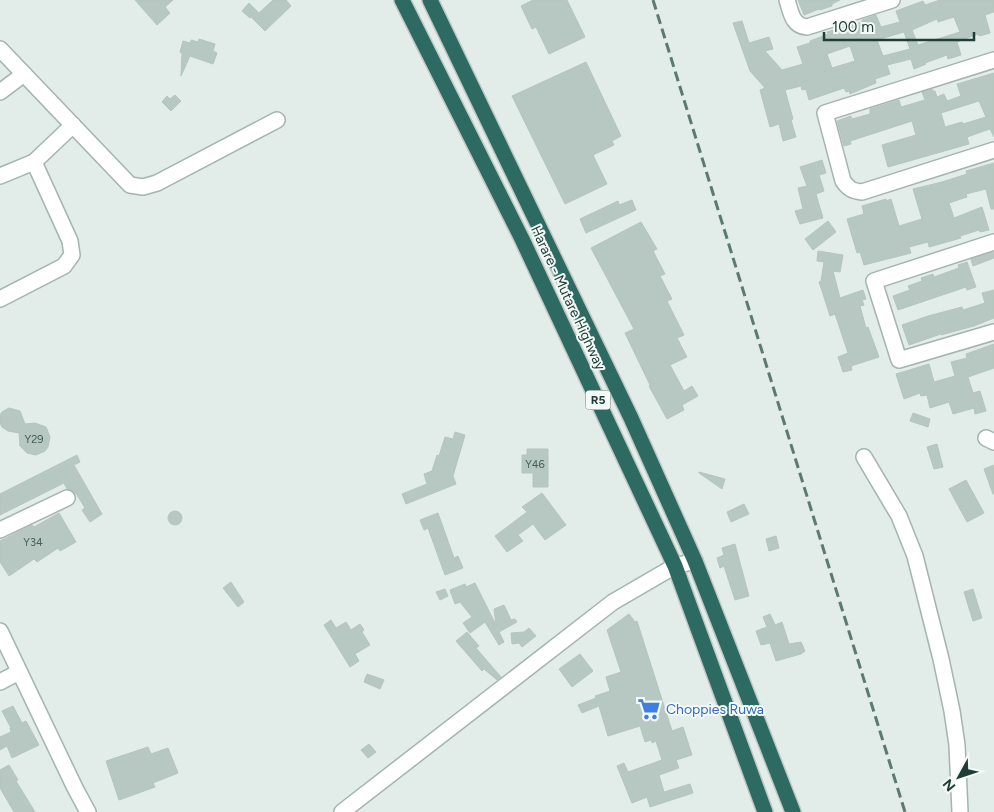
<svg xmlns="http://www.w3.org/2000/svg" width="994" height="812" font-family="Figtree,sans-serif">
	<style>
		.building { fill: #b7c7c1; stroke: #b4c6bf; fill-rule: evenodd }
		.lines { fill: none; stroke-linecap: round; stroke-linejoin: round }
		.minor-casing { stroke: #a4b4af; stroke-width: 18 }
		.highway-casing { stroke: #c1c9c7; stroke-width: 18 }
		.minor { stroke: #fff; stroke-width: 15 }
		.highway { stroke: #2d6a61; stroke-width: 15 }
		.rail { stroke: #5c7973; stroke-width: 3; stroke-dasharray: 10 5; stroke-linecap: butt }
		.labels { text-anchor: middle; dominant-baseline: central; stroke-width: 4; stroke-linejoin: round; paint-order: stroke }
		.number-label { font-size: 11px; fill: #46605a }
		.shield { fill: #f2f9f6; stroke: #607570; stroke-width: 1 }
		.shield-label { font-size: 12px; font-weight: bold; fill: #213d37 }
		.street-label { font-size: 14px; fill: #213d37; stroke: #f2f9f6 }
		.shop-label { font-size: 14px; fill: #366cbe; stroke: #f2f9f6; text-anchor: start }
	</style>
	<rect width="100%" height="100%" fill="#e2ece8"/>
	<g class="building">
		<path d="M135 0H173L165 7 170 13 157 25Z"/>
		<path d="M273 0H286L291 6 265 31 251 17 250 18 242 11 249 3 259 13Z"/>
		<path d="M533 0H567L585 37 549 54 536 27 532 29 521 6Z"/>
		<path d="M798 0H840L832 4V6L820 10 819 9 804 15Z"/>
		<path d="M940 0H994V12L985 15 990 33 979 36 978 34 957 42 961 55 948 59 947 55 925 63 926 64 914 69 911 59 887 65 890 74 875 79 876 83 850 94 849 91 846 92 844 88 809 100 806 89 802 90 801 86 785 90 793 119 791 120 796 137 783 141 779 124 770 127 760 90 765 88 750 71 733 23 742 21 749 43 769 37 773 49 765 51 782 70 803 64 797 47 810 43V41L828 34 827 32 862 22V20L876 15 881 27 900 22 896 11 923 1 925 5ZM954 17 960 32 918 45 912 30 937 19 938 22ZM904 32 910 49 883 56 877 40ZM850 46 855 61 832 68 827 54Z"/>
		<path d="M199 39 215 44 213 51 217 53 213 64 190 56 181 76 182 53 180 52 183 41 190 43 191 40 198 42Z"/>
		<path d="M586 62 621 136 612 141 614 145 593 155 607 184 565 204 512 96Z"/>
		<path d="M994 73V137L990 129 967 137 969 144 888 167 882 145 916 135 912 121 850 141 851 144 844 146 837 121 851 116 852 119 870 114V109L899 100 901 107 925 100 922 92 932 89 933 91H935L937 97 944 94 947 101 961 96 957 84ZM979 101 986 117 963 124 962 122 945 127 941 113Z"/>
		<path d="M175 95 181 101 171 111 162 102 167 96 170 99Z"/>
		<path d="M822 160 826 173 819 175 824 191 816 194 823 218 800 224 795 211 803 209 798 188 807 186 800 167Z"/>
		<path d="M994 163V209H991L986 189 966 194 967 197 949 203 954 218 982 207 989 230 980 232 979 230 960 236 961 238 929 247 928 242 909 247 911 253 864 265 860 252 857 253 847 219 864 214 862 206 886 199V201L891 199 899 226 922 219 913 189 942 182 967 174 966 171Z"/>
		<path d="M632 200 636 210 586 233 580 219 618 201 619 205Z"/>
		<path d="M828 221 836 232 813 250 805 239Z"/>
		<path d="M641 222 657 249 653 251 665 274 660 276 672 299 667 301 684 335 677 338 687 357 670 365 684 391 692 386 698 396 682 405 684 410 667 419 649 386 650 385 625 333 634 329 591 248Z"/>
		<path d="M818 251 843 255 840 272 833 271 840 298 863 290 866 299 862 300 864 305 860 306 866 328 868 327 879 357 851 366 852 370 843 372 838 357 848 353 835 314 830 316 823 294 819 282 821 281 824 262 817 261Z"/>
		<path d="M993 252 994 258 973 266 971 259Z"/>
		<path d="M967 262 976 287 967 290 966 287 898 310 893 296 910 290 908 286 922 281 921 278 933 274 934 277 959 268 958 265Z"/>
		<path d="M994 290V318L974 326 941 335V334L909 345 902 325 928 316 962 307 963 310 985 303 982 293Z"/>
		<path d="M994 344V368L968 377 973 393 980 391 986 411 975 414 974 408 953 414 949 402 930 408 927 395 921 396 920 393 904 399 896 374 929 364 934 382 955 376 951 362 967 358 966 354Z"/>
		<path d="M9 408 20 411 25 424 35 423 46 427 50 437 48 447 45 451 36 455 27 453 20 446 19 433 8 431 2 427 0 423V415L2 412Z"/>
		<path d="M913 413 930 419 928 427 910 421Z"/>
		<path d="M455 432 465 435 453 476 456 484 406 504 402 494 427 484 424 474 432 471 437 455 439 456 445 437 453 439Z"/>
		<path d="M937 444 943 467 934 469 927 447Z"/>
		<path d="M527 449H548V487H533V473H522V455H527Z"/>
		<path d="M77 455 80 462 74 465 102 514 90 522 82 510 85 508 77 495 73 491 67 489 64 483 0 515V494Z"/>
		<path d="M994 465V494H993L984 469Z"/>
		<path d="M699 472 725 479 722 489 699 473Z"/>
		<path d="M966 480 984 513 967 522 949 489Z"/>
		<path d="M542 493 566 525 545 540 533 524 518 535 523 541 507 552 495 536 527 512 522 507Z"/>
		<path d="M744 504 749 514 731 522 727 512Z"/>
		<circle cx="175" cy="518" r="7"/>
		<path d="M59 513 76 542 60 551 58 548 37 562 34 559 9 576 0 562V541L32 525 34 527Z"/>
		<path d="M438 513 454 558 458 556 463 568 445 575 428 528 424 530 420 520Z"/>
		<path d="M776 536 779 548 769 551 766 539Z"/>
		<path d="M735 544 749 596 735 600 724 566 720 568 717 558 724 555 722 548Z"/>
		<path d="M231 582 244 602 238 607 223 588Z"/>
		<path d="M475 583 496 625 494 609 504 605 511 620 515 619 517 622 499 632 504 642 499 645 485 622 470 633 463 623 472 617 460 602 455 604 450 590 465 584 466 587Z"/>
		<path d="M445 589 448 596 440 600 436 592Z"/>
		<path d="M973 589 982 618 973 621 964 592Z"/>
		<path d="M629 614 635 622 637 621 672 731 683 727 692 755 676 760 679 768 659 775 664 792 690 784 693 793 650 807 647 797 632 803 617 766 624 763 628 772 662 760 656 741 652 743 651 740 645 742 640 726 608 736 599 706 582 713 578 705 596 698 595 696 610 691 606 677 621 672 607 630Z"/>
		<path d="M770 614 775 625 782 622 789 644 801 642 805 651 801 654 776 661 770 643 761 645 756 631 767 627 763 617Z"/>
		<path d="M331 620 336 628 346 622 351 630 360 624 364 630 362 632 370 645 355 654 359 661 350 667 324 625Z"/>
		<path d="M529 628 536 636 522 647 519 643 512 644 511 633 524 632Z"/>
		<path d="M467 632 479 646 476 648 501 677 497 680 484 669 482 671 456 641Z"/>
		<path d="M580 654 593 671 572 687 559 669Z"/>
		<path d="M367 674 384 680 380 689 364 682Z"/>
		<path d="M13 706 22 723 26 721 39 745 12 758 7 746 0 750V737L11 732 10 728H11L2 711Z"/>
		<path d="M369 744 376 752 368 758 361 750Z"/>
		<path d="M148 747 151 754 168 748 178 773 153 783 155 787 119 800 106 761Z"/>
		<path d="M9 765 18 780 16 781 35 812H14L0 788V770Z"/>
	</g>
	<g class="lines">
		<defs>
			<g id="minor">
				<path d="M787 0C791 12 792 26 807 27L892 0"/>
				<path d="M0 49 130 185 143 187 157 183 277 120"/>
				<path d="M994 60 825 113 843 181C849 189 852 191 862 192L994 150"/>
				<path d="M0 92 24 74"/>
				<path d="M0 176 34 162 73 125"/>
				<path d="M994 242 874 281 899 360 994 332"/>
				<path d="M0 299 64 266 72 255 70 241 34 162"/>
				<path d="M986 438 994 442"/>
				<path d="M864 457 899 516 915 556 941 659 952 711 957 745 960 812"/>
				<path d="M0 530 67 498"/>
				<path d="M0 631 75 788 88 812"/>
				<path d="M0 682 19 672"/>
				<path d="M342 812 613 602 675 566 695 561"/>
			</g>
			<g id="highway">
				<path d="M402 0 522 239 675 566 765 812"/>
				<path d="M430 0 631 418 695 561 793 812"/>
			</g>
		</defs>
		<use href="#minor" class="minor-casing"/>
		<use href="#highway" class="highway-casing"/>
		<use href="#minor" class="minor"/>
		<use href="#highway" class="highway"/>
		<path class="rail" d="M653 0 905 812"/>
	</g>
	<defs>
		<symbol id="supermarket-bare" viewBox="-9 -9 18 18"><path d="M-6-5.5h2.5l.6 2H6L4.5 2H-2.5L-4.4-4H-6ZM-1.5 3.2a1.3 1.3 0 1 0 .1 0ZM3 3.2a1.3 1.3 0 1 0 .1 0Z" fill="#3f7fe0" stroke="#f2f9f6" stroke-width="2.5" paint-order="stroke"/></symbol>
	</defs>
	<g fill-rule="evenodd">
		<use href="#supermarket-bare" x="633" y="693" width="32" height="32"/>
	</g>
	<g class="labels">
		<g class="number-label">
			<text x="34" y="439">Y29</text>
			<text x="535" y="464">Y46</text>
			<text x="33" y="542">Y34</text>
		</g>
		<rect class="shield" x="585.5" y="390.5" width="25" height="19" rx="4"/>
		<g class="shield-label">
			<text x="598" y="400">R5</text>
		</g>
		<g class="street-label">
			<text transform="translate(568 298) rotate(65)">Harare - Mutare Highway</text>
		</g>
		<g class="shop-label">
			<text x="666" y="709">Choppies Ruwa</text>
		</g>
	</g>
	<g transform="translate(959 777) rotate(230)" stroke="#f2f9f6" stroke-width="4" paint-order="stroke">
	<path d="M0-4L9 19L0 12L-9 19Z" fill="#213d37"/>
	<text y="-8" font-size="14" font-weight="bold" text-anchor="middle" fill="#213d37">N</text>
	</g>
	<path d="M824 32v8h150v-8" fill="none" stroke="#213d37" stroke-width="2.5"/>
	<text x="832" y="32" font-size="15" fill="#213d37" stroke="#f2f9f6" stroke-width="4" paint-order="stroke">100 m</text>
</svg>
